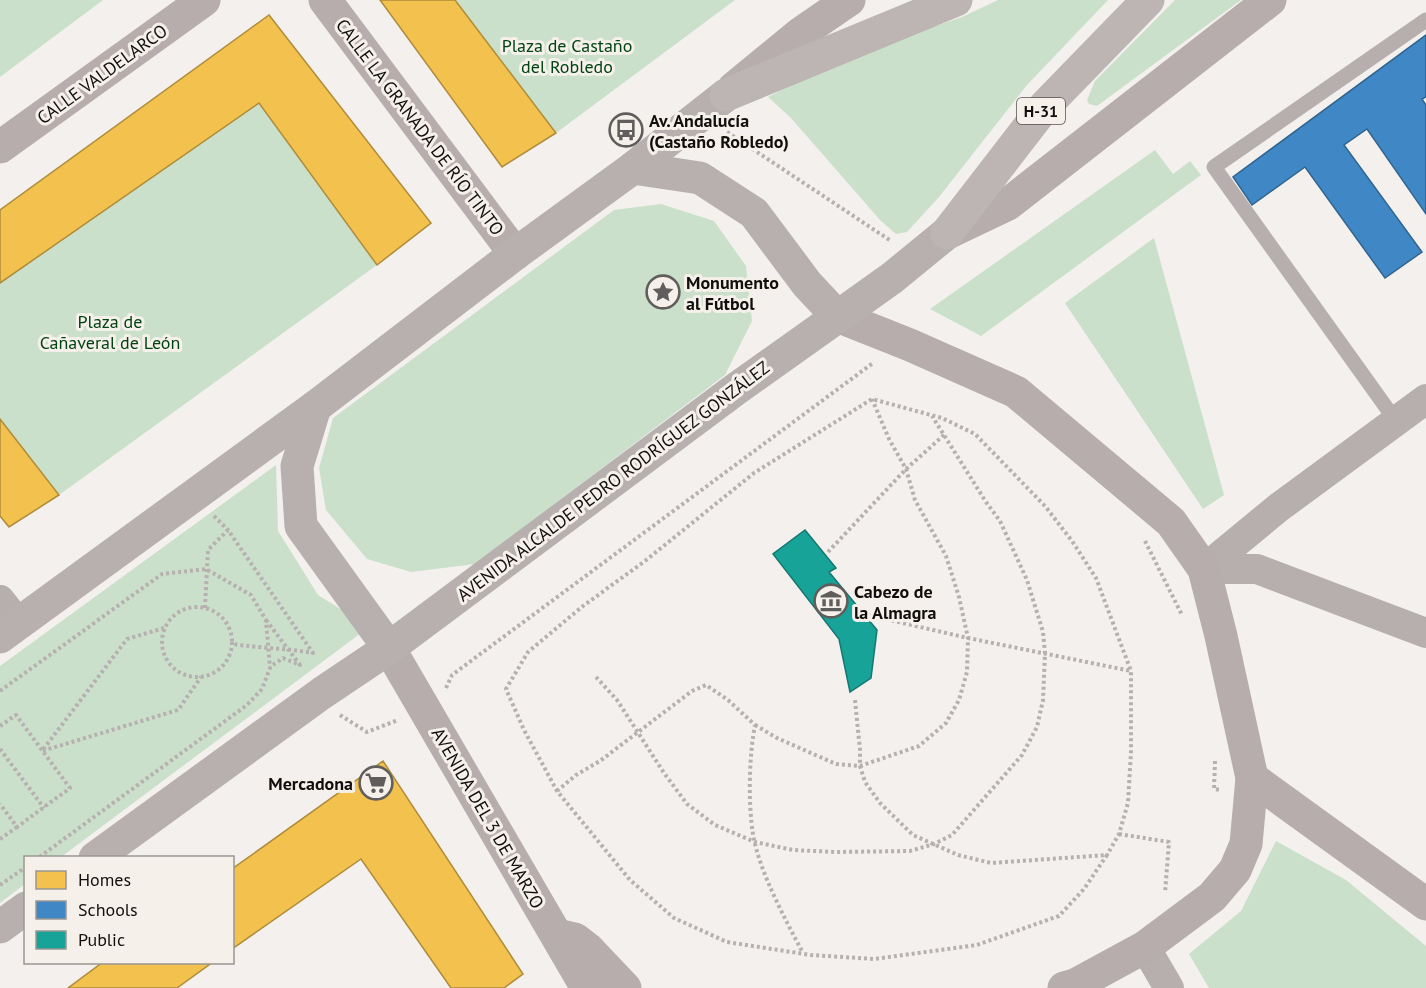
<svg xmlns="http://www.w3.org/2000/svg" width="1426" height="988" font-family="'PT Sans',sans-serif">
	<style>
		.green { fill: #cbe0ca }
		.homes { fill: #f2c14e; stroke: #ae8c3a; stroke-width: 1.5 }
		.schools { fill: #3f88c5; stroke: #31648e; stroke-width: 1.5 }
		.public { fill: #17a398; stroke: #15776e; stroke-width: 1.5 }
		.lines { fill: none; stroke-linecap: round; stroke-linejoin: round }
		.path { stroke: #b7b0b0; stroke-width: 4; stroke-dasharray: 3 3; stroke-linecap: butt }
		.lane { stroke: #b7afae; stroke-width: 15 }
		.street { stroke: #b7afae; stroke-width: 30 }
		.secondary { stroke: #b7adad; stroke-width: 33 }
		.primary { stroke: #b8b0af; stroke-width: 33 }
		.highway { stroke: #bdb4b4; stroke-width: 33 }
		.labels { text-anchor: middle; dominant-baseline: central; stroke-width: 6; stroke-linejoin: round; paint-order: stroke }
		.shield { fill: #f6f0eb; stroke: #565250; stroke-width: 1.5 }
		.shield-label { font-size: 16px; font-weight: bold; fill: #110f0d }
		.park-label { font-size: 18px; fill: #004312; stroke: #f6f0eb }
		.street-label { font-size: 18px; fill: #110f0d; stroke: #f6f0eb }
		.poi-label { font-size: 18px; font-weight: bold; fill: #110f0d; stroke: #f6f0eb; text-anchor: start }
	</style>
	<rect width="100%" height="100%" fill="#f3f0ee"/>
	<g class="green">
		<path d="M0 0H103L0 77Z"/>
		<path d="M455 0H735L556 133Z"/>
		<path d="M998 0H1108L1027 85 939 197 907 232 896 234 880 220 791 118 768 97 838 60 962 17Z"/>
		<path d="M1175 0H1241L1097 106 1089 104 1087 100 1095 81Z"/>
		<path d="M259 103 377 265 59 495 0 419V283Z"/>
		<path d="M1155 150 1173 174 1190 161 1201 175 981 336 930 309Z"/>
		<path d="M661 204 714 221 746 266 752 321 725 375 475 564 411 572 367 559 326 510 319 468 333 418 614 210Z"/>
		<path d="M1154 238 1224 495 1203 509 1065 303Z"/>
		<path d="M276 465 278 531 318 595 369 627 61 857 26 858 25 884 0 903V666Z"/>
		<path d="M1276 841 1346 880 1426 946V988H1209L1189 954 1241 911Z"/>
	</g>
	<g class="homes">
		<path d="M380 0H455L556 133 502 167Z"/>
		<path d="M269 15 431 223 377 265 259 103 0 283V210Z"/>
		<path d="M0 419 59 495 9 527 0 516Z"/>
		<path d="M383 761 523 974 504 988H451L361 859 232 949V869Z"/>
		<path d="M103 962H213L177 988H68Z"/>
	</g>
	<path class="schools" d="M1426 35V97L1422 99 1426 105V214L1367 129 1344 145 1422 252 1385 278 1305 167 1252 205 1233 177Z"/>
	<path class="public" d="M805 530 836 568 829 572 877 630 871 678 850 692 839 639 773 554Z"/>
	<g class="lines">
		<g class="path">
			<path d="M727 132 891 241"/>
			<path d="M214 516 228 530"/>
			<path d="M1145 541 1182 615"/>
			<path d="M828 552 906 469 945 434"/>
			<circle cx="197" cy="642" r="35"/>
			<path d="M205 608 208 550 228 530 313 653C286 648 259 648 232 644"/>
			<path d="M868 615 968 638 1131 671"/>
			<path d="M266 620 300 665 283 658 270 667"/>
			<path d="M164 628 127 639 42 751 178 710 201 677"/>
			<path d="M596 677 617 700 664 773 687 804 715 825 755 842 793 850 836 852 910 851 934 844 952 835 1022 755 1037 727 1043 700 1045 653 1043 632 1027 580 1000 521 986 502 932 416"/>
			<path d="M446 688 452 675 873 363"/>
			<path d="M0 691 162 574 206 569 251 595 266 620 270 668 262 689 247 705 38 858"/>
			<path d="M855 700 860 750V766L865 782 880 803 913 835 958 855 991 863 1107 855 1084 889 1059 916 977 945 874 959 811 955 727 942 674 918 630 880 557 791 524 730 506 689 528 652 583 606 645 561 754 473 872 399 942 418 975 434 1045 506 1072 541 1096 578 1131 671V752L1128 803 1119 834 1107 855"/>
			<path d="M340 715 367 732 398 720"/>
			<path d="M755 725 777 738 836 764 860 766 919 746 946 723 959 700 967 672 968 638 959 597 946 556 915 500 906 469 889 439 872 399"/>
			<path d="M0 726 16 715 70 788 17 827 0 804"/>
			<path d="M0 749 44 808"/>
			<path d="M1215 761 1214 789 1220 790"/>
			<path d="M557 791 576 775 600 761 692 691 706 685 728 700 755 725C749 756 748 803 753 834 759 871 785 919 803 953"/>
			<path d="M1119 834 1169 842 1165 893"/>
			<path d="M0 839 17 827"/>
			<path d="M0 885 26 867"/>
		</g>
		<path class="lane" d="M1396 421 1214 167 1426 20"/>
		<g class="street">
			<path d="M1204 569 1278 508 1426 399"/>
			<path d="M1204 569H1257L1426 633"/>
			<path d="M0 600 19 624"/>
			<path d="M1145 947 1169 988"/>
		</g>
		<g class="secondary">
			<path d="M325 0 515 254"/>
			<path d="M734 88 801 33 849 0"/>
			<path d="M0 147 204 0"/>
			<path d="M947 233 1008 204 1270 0"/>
			<path d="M837 316 910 345 1016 392 1171 522 1204 569 1221 636 1252 778 1246 844 1235 870 1212 897 1145 947 1075 985 1064 988"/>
			<path d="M389 648 587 988"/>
			<path d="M1252 778 1426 904"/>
			<path d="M557 935 575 939 588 949 625 988"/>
		</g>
		<g class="primary">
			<path d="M633 168 700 178 754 213 807 284 837 316"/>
			<path d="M315 407 297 466 301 526 389 648"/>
			<path d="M0 637 315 407 515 254 633 168 726 95"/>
			<path d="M95 858 322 693 389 648 736 389 892 278 947 233"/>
			<path d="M0 927 26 908"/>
		</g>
		<g class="highway">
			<path d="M726 95 956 0"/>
			<path d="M947 233 1045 106 1148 0"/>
		</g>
	</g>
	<defs>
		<symbol id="bus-ring" viewBox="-11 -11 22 22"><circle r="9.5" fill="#f6f0eb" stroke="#605e5c" stroke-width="1.5"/><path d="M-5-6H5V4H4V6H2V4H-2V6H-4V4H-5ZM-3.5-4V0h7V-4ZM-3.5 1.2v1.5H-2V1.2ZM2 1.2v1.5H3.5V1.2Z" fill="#605e5c"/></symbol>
		<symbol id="sight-ring" viewBox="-11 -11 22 22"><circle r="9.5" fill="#f6f0eb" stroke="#605e5c" stroke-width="1.5"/><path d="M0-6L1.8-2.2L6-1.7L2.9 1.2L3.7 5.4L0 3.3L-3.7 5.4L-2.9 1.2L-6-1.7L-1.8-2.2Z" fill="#605e5c"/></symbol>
		<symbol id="museum-ring" viewBox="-11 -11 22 22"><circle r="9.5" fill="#f6f0eb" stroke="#605e5c" stroke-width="1.5"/><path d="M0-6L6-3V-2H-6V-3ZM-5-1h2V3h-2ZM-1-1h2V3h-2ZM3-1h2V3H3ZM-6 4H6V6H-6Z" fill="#605e5c"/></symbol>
		<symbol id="supermarket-ring" viewBox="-11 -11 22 22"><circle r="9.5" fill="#f6f0eb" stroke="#605e5c" stroke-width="1.5"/><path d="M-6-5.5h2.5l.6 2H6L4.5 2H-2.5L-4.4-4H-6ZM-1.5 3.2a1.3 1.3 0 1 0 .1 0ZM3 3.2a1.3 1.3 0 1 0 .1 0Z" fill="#605e5c"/></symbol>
	</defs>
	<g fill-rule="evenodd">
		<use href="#bus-ring" x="607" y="111" width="38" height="38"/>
		<use href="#sight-ring" x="644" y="273" width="38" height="38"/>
		<use href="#museum-ring" x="812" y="582" width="38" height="38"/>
		<use href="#supermarket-ring" x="357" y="764" width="38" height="38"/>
	</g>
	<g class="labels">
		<rect class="shield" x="1017" y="98" width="48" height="26" rx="4.5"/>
		<g class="shield-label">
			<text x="1041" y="111">H-31</text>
		</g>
		<g class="park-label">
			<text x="567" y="45">Plaza de Castaño<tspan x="567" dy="21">del Robledo</tspan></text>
			<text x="110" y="321">Plaza de<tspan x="110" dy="21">Cañaveral de León</tspan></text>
		</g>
		<g class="street-label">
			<text transform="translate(102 74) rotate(-36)">CALLE VALDELARCO</text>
			<text transform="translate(420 127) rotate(53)">CALLE LA GRANADA DE RÍO TINTO</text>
			<text transform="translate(613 481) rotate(-37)">AVENIDA ALCALDE PEDRO RODRÍGUEZ GONZÁLEZ</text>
			<text transform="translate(488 818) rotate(60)">AVENIDA DEL 3 DE MARZO</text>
		</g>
		<g class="poi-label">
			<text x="649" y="120">Av. Andalucía<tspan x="649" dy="21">(Castaño Robledo)</tspan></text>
			<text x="686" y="282">Monumento<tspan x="686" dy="21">al Fútbol</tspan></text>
			<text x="854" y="591">Cabezo de<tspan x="854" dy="21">la Almagra</tspan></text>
			<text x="353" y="783" text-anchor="end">Mercadona</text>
		</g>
	</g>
	<rect x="24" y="856" width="210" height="108" fill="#f6f0eb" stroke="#9a9692" stroke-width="1.5"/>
	<rect x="36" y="871" width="30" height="18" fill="#f2c14e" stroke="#9a9692" stroke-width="1.5"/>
	<text x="78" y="886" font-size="18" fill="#110f0d">Homes</text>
	<rect x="36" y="901" width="30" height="18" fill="#3f88c5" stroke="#9a9692" stroke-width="1.5"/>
	<text x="78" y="916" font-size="18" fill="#110f0d">Schools</text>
	<rect x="36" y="931" width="30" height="18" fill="#17a398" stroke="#9a9692" stroke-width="1.5"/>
	<text x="78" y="946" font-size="18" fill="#110f0d">Public</text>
</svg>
